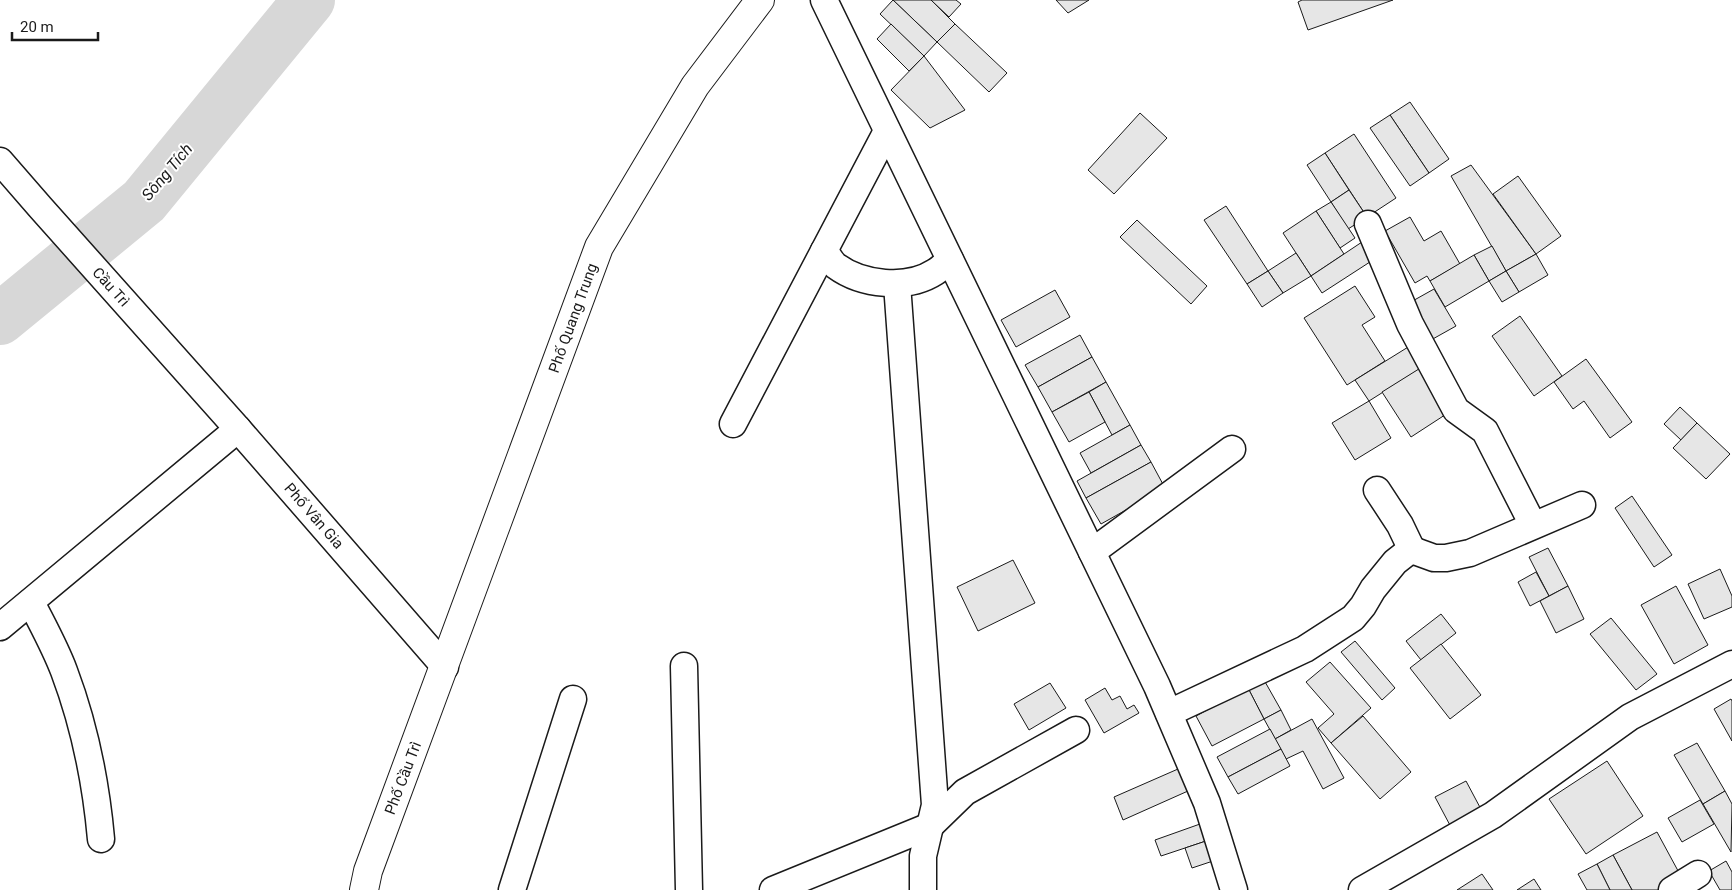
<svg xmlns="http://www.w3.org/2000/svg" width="1732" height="890" font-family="Roboto,sans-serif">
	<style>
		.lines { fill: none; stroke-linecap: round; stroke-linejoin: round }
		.river { stroke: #d7d7d7; stroke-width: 52 }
		.building { fill: #e6e6e6; stroke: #1a1a1a }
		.minor-casing { stroke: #1a1a1a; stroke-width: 29 }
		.tertiary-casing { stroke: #1a1a1a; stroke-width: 30 }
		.minor { stroke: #fff; stroke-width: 26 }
		.tertiary { stroke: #fff; stroke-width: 28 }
		.labels { text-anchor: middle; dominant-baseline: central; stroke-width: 4; stroke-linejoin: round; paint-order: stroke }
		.street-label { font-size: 15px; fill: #1a1a1a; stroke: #fff }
		.water-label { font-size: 16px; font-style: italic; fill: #1a1a1a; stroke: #fff }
	</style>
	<rect width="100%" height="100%" fill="#fff"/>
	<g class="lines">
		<path class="river" d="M0 319 144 201 309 0"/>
	</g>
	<g class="building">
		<path d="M893 0H931L955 24 937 42Z"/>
		<path d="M893 0 937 42 924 56 880 14Z"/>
		<path d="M931 0H956L961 4 949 17Z"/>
		<path d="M1056 0H1089L1068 13Z"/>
		<path d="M1302 0H1393L1308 30 1298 2Z"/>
		<path d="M891 24 924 56 909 71 877 39Z"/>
		<path d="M955 24 1007 73 989 92 937 42Z"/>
		<path d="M924 56 965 110 930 128 891 90Z"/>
		<path d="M1410 102 1449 159 1429 173 1390 115Z"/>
		<path d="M1140 113 1167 138 1114 194 1088 170Z"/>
		<path d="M1390 115 1429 173 1410 186 1370 128Z"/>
		<path d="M1354 134 1396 198 1367 217 1325 153Z"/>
		<path d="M1325 153 1349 190 1331 202 1307 165Z"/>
		<path d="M1471 165 1536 254 1506 271 1451 176Z"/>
		<path d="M1518 176 1561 236 1536 254 1493 194Z"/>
		<path d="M1349 190 1367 217 1348 229 1331 202Z"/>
		<path d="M1331 202 1355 238 1340 248 1316 211Z"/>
		<path d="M1226 206 1268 271 1247 284 1204 220Z"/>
		<path d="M1316 211 1344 254 1311 276 1283 233Z"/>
		<path d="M1410 217 1424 241 1441 231 1460 264 1430 281 1427 276 1415 283 1385 231Z"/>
		<path d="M1137 220 1207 286 1191 304 1120 237Z"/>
		<path d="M1362 242 1373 260 1322 293 1311 276Z"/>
		<path d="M1492 246 1506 271 1489 281 1474 255Z"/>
		<path d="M1296 253 1311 276 1283 293 1268 271Z"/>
		<path d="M1536 254 1548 275 1519 292 1506 271Z"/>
		<path d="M1474 255 1489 281 1445 307 1430 281Z"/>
		<path d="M1268 271 1283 293 1262 307 1247 284Z"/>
		<path d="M1506 271 1519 292 1502 302 1489 281Z"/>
		<path d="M1355 286 1375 317 1362 325 1385 361 1347 385 1304 318Z"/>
		<path d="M1434 289 1456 326 1431 340 1409 303Z"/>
		<path d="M1055 290 1070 317 1016 347 1001 320Z"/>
		<path d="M1520 316 1562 376 1534 396 1492 336Z"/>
		<path d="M1080 335 1092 357 1038 387 1025 365Z"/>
		<path d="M1413 344 1426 365 1369 401 1355 380Z"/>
		<path d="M1092 357 1106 382 1052 412 1038 387Z"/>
		<path d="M1586 359 1632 422 1610 438 1584 401 1573 409 1554 382Z"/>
		<path d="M1422 367 1451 411 1411 437 1382 392Z"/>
		<path d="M1106 382 1130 425 1112 435 1089 392Z"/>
		<path d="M1089 392 1105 422 1069 442 1052 412Z"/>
		<path d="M1369 401 1391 438 1355 460 1332 423Z"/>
		<path d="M1680 407 1697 423 1681 440 1664 424Z"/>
		<path d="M1697 423 1730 454 1706 479 1673 448Z"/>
		<path d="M1130 425 1141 445 1091 473 1080 453Z"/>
		<path d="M1141 445 1151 462 1086 498 1077 481Z"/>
		<path d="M1151 462 1165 488 1101 524 1086 498Z"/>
		<path d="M1632 496 1672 555 1654 567 1615 508Z"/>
		<path d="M1548 548 1568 586 1549 596 1529 557Z"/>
		<path d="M1013 560 1035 603 978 631 957 587Z"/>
		<path d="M1720 569 1732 596V607L1704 619 1688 584Z"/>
		<path d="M1536 572 1549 596 1530 606 1518 582Z"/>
		<path d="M1568 586 1584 619 1556 633 1540 601Z"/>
		<path d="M1676 586 1708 645 1674 664 1641 605Z"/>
		<path d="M1441 614 1456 633 1421 660 1406 641Z"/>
		<path d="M1611 618 1657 674 1636 690 1590 634Z"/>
		<path d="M1355 641 1395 688 1382 700 1341 652Z"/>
		<path d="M1441 644 1481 695 1450 719 1410 668Z"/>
		<path d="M1330 662 1371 708 1331 743 1318 728 1334 714 1306 682Z"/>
		<path d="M1264 680 1281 710 1264 719 1248 688Z"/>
		<path d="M1050 683 1066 708 1029 730 1014 704Z"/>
		<path d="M1105 688 1112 700 1120 696 1127 709 1134 705 1139 713 1104 733 1085 700Z"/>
		<path d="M1248 688 1264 719 1212 746 1196 716Z"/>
		<path d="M1731 699 1732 701V741L1714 709Z"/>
		<path d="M1281 710 1291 730 1275 739 1264 719Z"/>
		<path d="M1363 716 1411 772 1380 799 1331 743Z"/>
		<path d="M1312 719 1344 778 1323 789 1303 751 1286 759 1275 739Z"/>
		<path d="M1270 729 1281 749 1228 777 1217 757Z"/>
		<path d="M1697 743 1725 791 1703 804 1674 755Z"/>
		<path d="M1281 749 1290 766 1238 794 1228 777Z"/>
		<path d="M1607 761 1643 816 1586 854 1549 799Z"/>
		<path d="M1178 769 1188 791 1123 820 1114 797Z"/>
		<path d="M1466 781 1483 813 1452 829 1435 797Z"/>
		<path d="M1725 791 1732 804 1731 852 1703 804Z"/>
		<path d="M1700 800 1714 824 1682 842 1668 818Z"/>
		<path d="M1200 824 1206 841 1161 856 1155 840Z"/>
		<path d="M1657 832 1683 880 1665 890H1632L1613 855Z"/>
		<path d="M1206 841 1213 861 1192 868 1185 848Z"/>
		<path d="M1613 855 1632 890H1610L1597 864Z"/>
		<path d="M1726 861 1732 872V890H1720L1709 871Z"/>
		<path d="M1597 864 1610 890H1587L1578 874Z"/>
		<path d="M1482 874 1493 890H1457Z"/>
		<path d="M1534 879 1541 890H1517Z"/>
	</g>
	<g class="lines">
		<defs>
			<g id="minor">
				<path d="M824 0 1157 686 1207 803 1234 890"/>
				<path d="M0 161 40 207 238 429 445 667"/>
				<path d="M1368 224 1410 324 1456 410 1485 431 1533 525"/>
				<path d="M824 251C828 255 831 262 836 266 862 285 907 290 935 272 940 269 945 264 950 260"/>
				<path d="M897 284 935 805 923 856V890"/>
				<path d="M733 424 887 131"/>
				<path d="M1377 490 1400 525 1412 550"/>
				<path d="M1092 552 1232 449"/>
				<path d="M31 602C42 624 55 647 64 671 84 724 96 783 101 839"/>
				<path d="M0 627 238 429"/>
				<path d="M684 666 689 890"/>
				<path d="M1169 713 1305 649 1353 618 1363 606 1373 589 1395 562 1409 551 1412 550 1434 558H1446L1470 553 1582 505"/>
				<path d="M512 890 573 699"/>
				<path d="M773 890 930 826 965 792 1076 730"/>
				<path d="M1362 890 1493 815 1630 717 1732 664"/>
				<path d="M1672 890 1698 874"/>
			</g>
			<path id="tertiary" d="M364 890 368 871 599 247 695 86 760 0"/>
		</defs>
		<use href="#minor" class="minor-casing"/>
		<use href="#tertiary" class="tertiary-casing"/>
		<use href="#minor" class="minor"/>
		<use href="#tertiary" class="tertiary"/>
	</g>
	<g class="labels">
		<g class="street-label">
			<text transform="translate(111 287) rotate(48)">Cầu Trì</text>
			<text transform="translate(573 318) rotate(-70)">Phố Quang Trung</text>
			<text transform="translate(314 516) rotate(49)">Phố Vân Gia</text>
			<text transform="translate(403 778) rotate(-69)">Phố Cầu Trì</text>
		</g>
		<g class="water-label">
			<text transform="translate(167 172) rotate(-50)">Sông Tích</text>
		</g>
	</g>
	<path d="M12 32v8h86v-8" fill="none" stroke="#1a1a1a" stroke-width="2.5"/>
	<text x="20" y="32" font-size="15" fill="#1a1a1a" stroke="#ffffff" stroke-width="4" paint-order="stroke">20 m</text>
</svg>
